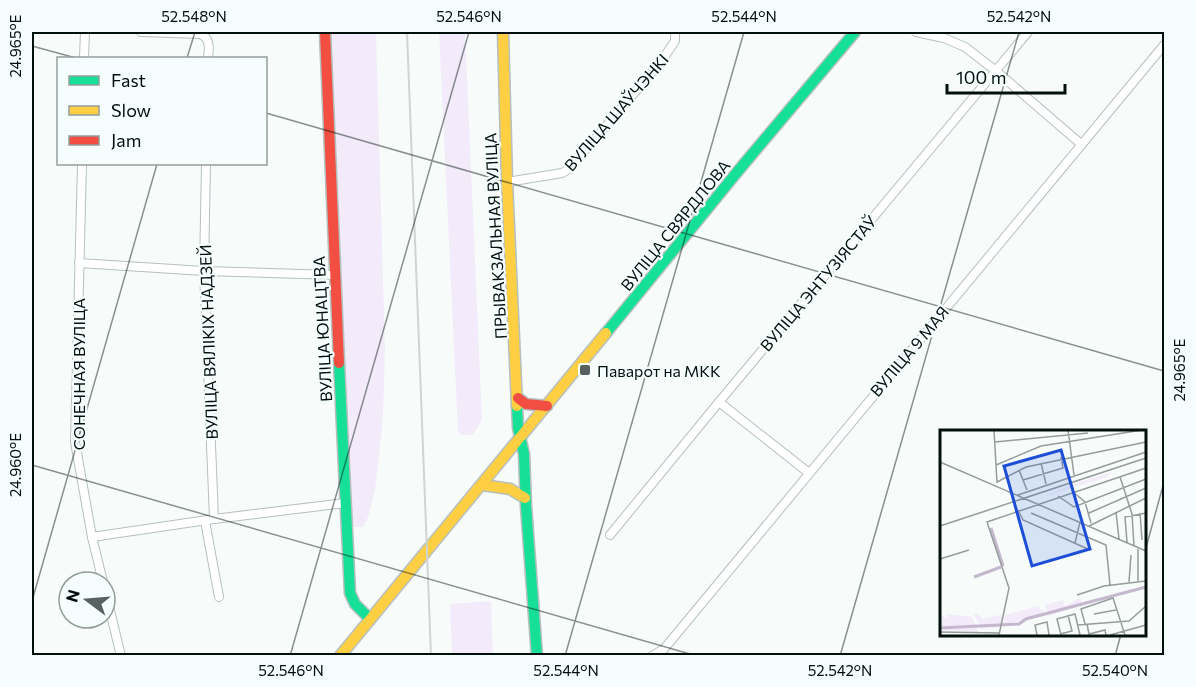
<svg xmlns="http://www.w3.org/2000/svg" width="1196" height="687" font-family="Commissioner,sans-serif">
	<style>
		.green { fill: #f3ebfa }
		.lines { fill: none; stroke-linecap: round; stroke-linejoin: round }
		.street-casing { stroke: #b6c0be; stroke-width: 10 }
		.fast-casing { stroke: #b6c0be; stroke-width: 13 }
		.slow-casing { stroke: #b6c0be; stroke-width: 13 }
		.jam-casing { stroke: #b6c0be; stroke-width: 13 }
		.street { stroke: #fefffe; stroke-width: 8 }
		.fast { stroke: #16e098; stroke-width: 10 }
		.slow { stroke: #ffcf43; stroke-width: 10 }
		.jam { stroke: #f24e42; stroke-width: 10 }
		.rail { stroke: #d2d3d3; stroke-width: 2 }
		.ticks { fill: none; stroke: #010f0d; stroke-width: 1.5; stroke-opacity: 0.45 }
		.poi-dot { fill: #576260; stroke: #f5fefc; stroke-width: 2 }
		.labels { text-anchor: middle; dominant-baseline: central; stroke-width: 4.5; stroke-linejoin: round; paint-order: stroke }
		.street-label { font-size: 16px; fill: #010f0d; stroke: #f5fefc }
		.poi-label { font-size: 16px; fill: #010f0d; stroke: #f5fefc; text-anchor: start }
		.inset-river { fill: none; stroke: #c5b7ce; stroke-width: 3 }
		.inset-road { fill: none; stroke: #959d9c; stroke-width: 1.5 }
		.view { fill: #1d4ed8; fill-opacity: 0.15; stroke: #1d4ed8; stroke-width: 3 }
		.inset-edge { fill: none; stroke: #010f0d; stroke-width: 3 }
		.neatline { fill: none; stroke: #010f0d; stroke-width: 2 }
		.ticks-label { font-size: 15px; text-anchor: middle; fill: #010f0d }
	</style>
	<rect width="100%" height="100%" fill="#f7fcfb"/>
	<g class="green">
		<path d="M331 32H376L385 349 383 417 375 490 368 517 363 527H355L350 522 339 211Z"/>
		<path d="M439 32H465L482 420 473 435H463L458 432Z"/>
		<path d="M491 601 493 655H452L450 604Z"/>
	</g>
	<g class="lines">
		<defs>
			<g id="street">
				<path d="M141 32 200 34C211 38 209 49 208 58"/>
				<path d="M916 32 944 38 965 47 996 71 1081 144"/>
				<path d="M84 58 85 32"/>
				<path d="M82 164 75 442 92 537 103 582"/>
				<path d="M206 164 204 271 214 519"/>
				<path d="M507 182 562 173 569 169 660 63 675 41V32"/>
				<path d="M79 263 204 271 334 275"/>
				<path d="M719 402 809 473"/>
				<path d="M205 521 219 597"/>
				<path d="M610 535 719 402 1028 32"/>
				<path d="M92 537 214 519 345 503"/>
				<path d="M105 590 121 656"/>
				<path d="M652 656 664 649 1164 45"/>
			</g>
			<g id="fast">
				<path d="M606 333 738 171 855 32"/>
				<path d="M339 363 350 593 355 604 370 619"/>
				<path d="M517 406 518 428 524 454 526 506 537 656"/>
			</g>
			<g id="slow">
				<path d="M503 32 507 182 517 406"/>
				<path d="M483 485 510 489 525 498"/>
				<path d="M340 656 606 333"/>
			</g>
			<g id="jam">
				<path d="M325 32 339 363"/>
				<path d="M518 398 526 404 547 406"/>
			</g>
		</defs>
		<use href="#street" class="street-casing"/>
		<use href="#fast" class="fast-casing"/>
		<use href="#slow" class="slow-casing"/>
		<use href="#jam" class="jam-casing"/>
		<use href="#street" class="street"/>
		<use href="#fast" class="fast"/>
		<use href="#slow" class="slow"/>
		<use href="#jam" class="jam"/>
		<path class="rail" d="M407 32 431 656"/>
	</g>
	<path class="ticks" d="M32 46 76 58M187 58 195 32M266 113 1164 371M32 465 697 656M1144 555 1164 482M32 601 157 164M290 656 469 32M565 656 744 32M840 656 1019 32M1115 656 1121 634"/>
	<rect class="poi-dot" x="579" y="364" width="12" height="12" rx="3"/>
	<g class="labels">
		<g class="street-label">
			<text transform="translate(616 112) rotate(-49)">ВУЛІЦА ШАЎЧЭНКІ</text>
			<text transform="translate(675 225) rotate(-51)">ВУЛІЦА СВЯРДЛОВА</text>
			<text transform="translate(495 236) rotate(-93)">ПРЫВАКЗАЛЬНАЯ ВУЛІЦА</text>
			<text transform="translate(818 283) rotate(-50)">ВУЛІЦА ЭНТУЗІЯСТАЎ</text>
			<text transform="translate(322 329) rotate(-93)">ВУЛІЦА ЮНАЦТВА</text>
			<text transform="translate(208 342) rotate(-92)">ВУЛІЦА ВЯЛІКІХ НАДЗЕЙ</text>
			<text transform="translate(909 351) rotate(-50)">ВУЛІЦА 9 МАЯ</text>
			<text transform="translate(78 374) rotate(-90)">СОНЕЧНАЯ ВУЛІЦА</text>
		</g>
		<g class="poi-label">
			<text x="597" y="370">Паварот на МКК</text>
		</g>
	</g>
	<g transform="translate(940 430)">
		<rect width="206" height="206" fill="#f7fcfb"/>
		<path d="M172 42 167 47 96 69 140 52ZM140 168 142 172 154 171 109 186 105 175 123 170 125 176ZM99 176 100 180H104V186L63 194 65 185ZM37 183 43 189 58 185 59 190V185L63 186 60 197 42 199 34 185ZM7 184 32 187 38 202 0 200V185L7 189Z" fill="#f3ebfa"/>
		<path class="inset-river" d="M51 98 63 136M34 147 61 137M0 198 79 194 86 189 206 157"/>
		<path class="inset-road" d="M54 0 57 53M128 0 134 45M55 12 148 3M0 32 206 121M101 33 106 54M56 35 101 16 202 0M79 40 87 60M180 47 192 84 194 116M83 50 123 38 121 27M57 52 86 37 206 12M133 62 145 72 151 93M78 65 206 22M118 66 134 77 206 49M78 80 83 90 150 120M176 82 179 109M91 83 166 115 170 155M149 83 206 58M200 83 202 110M0 96 206 28M149 96 206 68M187 112 185 87 206 83M135 113 140 92M0 129 29 120M198 151V117M189 152 191 125M137 165 164 156 206 151M154 184 176 180M145 194 141 179 173 168 185 205M147 194 149 204 165 200 166 205M138 195 189 191 206 176M0 202 59 203M120 204 132 201 128 185M59 205 69 158 47 92 206 38M97 205 95 195 107 192 109 205M121 205 117 189 135 184 140 205M170 205 206 195"/>
		<path class="view" d="M121 20 150 119 92 136 64 36Z"/>
		<rect width="206" height="206" class="inset-edge"/>
	</g>
	<rect width="1196" height="687" fill="none" stroke="#f5fefc" stroke-width="66"/>
	<rect x="57" y="57" width="210" height="108" fill="#f5fefc" stroke="#939e9c" stroke-width="1.5"/>
	<rect x="69" y="76" width="30" height="9" fill="#16e098" stroke="#939e9c" stroke-width="1.5"/>
	<text x="111" y="87" font-size="18" fill="#010f0d">Fast</text>
	<rect x="69" y="106" width="30" height="9" fill="#ffcf43" stroke="#939e9c" stroke-width="1.5"/>
	<text x="111" y="117" font-size="18" fill="#010f0d">Slow</text>
	<rect x="69" y="136" width="30" height="9" fill="#f24e42" stroke="#939e9c" stroke-width="1.5"/>
	<text x="111" y="147" font-size="18" fill="#010f0d">Jam</text>
	<g transform="translate(87 600) rotate(286)"><circle r="28" fill="#f5fefc" stroke="#939e9c" stroke-width="1.5"/>
	<path d="M0-4.5L10 22L0 15L-10 22Z" fill="#576260"/>
	<text y="-9" font-size="16" font-weight="bold" text-anchor="middle" fill="#010f0d">N</text>
	</g>
	<path d="M947 84v9h118v-9" fill="none" stroke="#010f0d" stroke-width="3"/>
	<text x="956" y="84" font-size="18" fill="#010f0d" stroke="#f5fefc" stroke-width="4.5" paint-order="stroke">100 m</text>
	<rect x="33" y="33" width="1130" height="621" class="neatline"/>
	<g class="ticks-label">
		<text x="194" y="22">52.548°N</text>
		<text x="469" y="22">52.546°N</text>
		<text x="744" y="22">52.544°N</text>
		<text x="1019" y="22">52.542°N</text>
		<text transform="translate(16 46) rotate(-90)" y="5">24.965°E</text>
		<text transform="translate(1180 370) rotate(-90)" y="5">24.965°E</text>
		<text transform="translate(16 465) rotate(-90)" y="5">24.960°E</text>
		<text x="291" y="676">52.546°N</text>
		<text x="566" y="676">52.544°N</text>
		<text x="840" y="676">52.542°N</text>
		<text x="1115" y="676">52.540°N</text>
	</g>
</svg>
